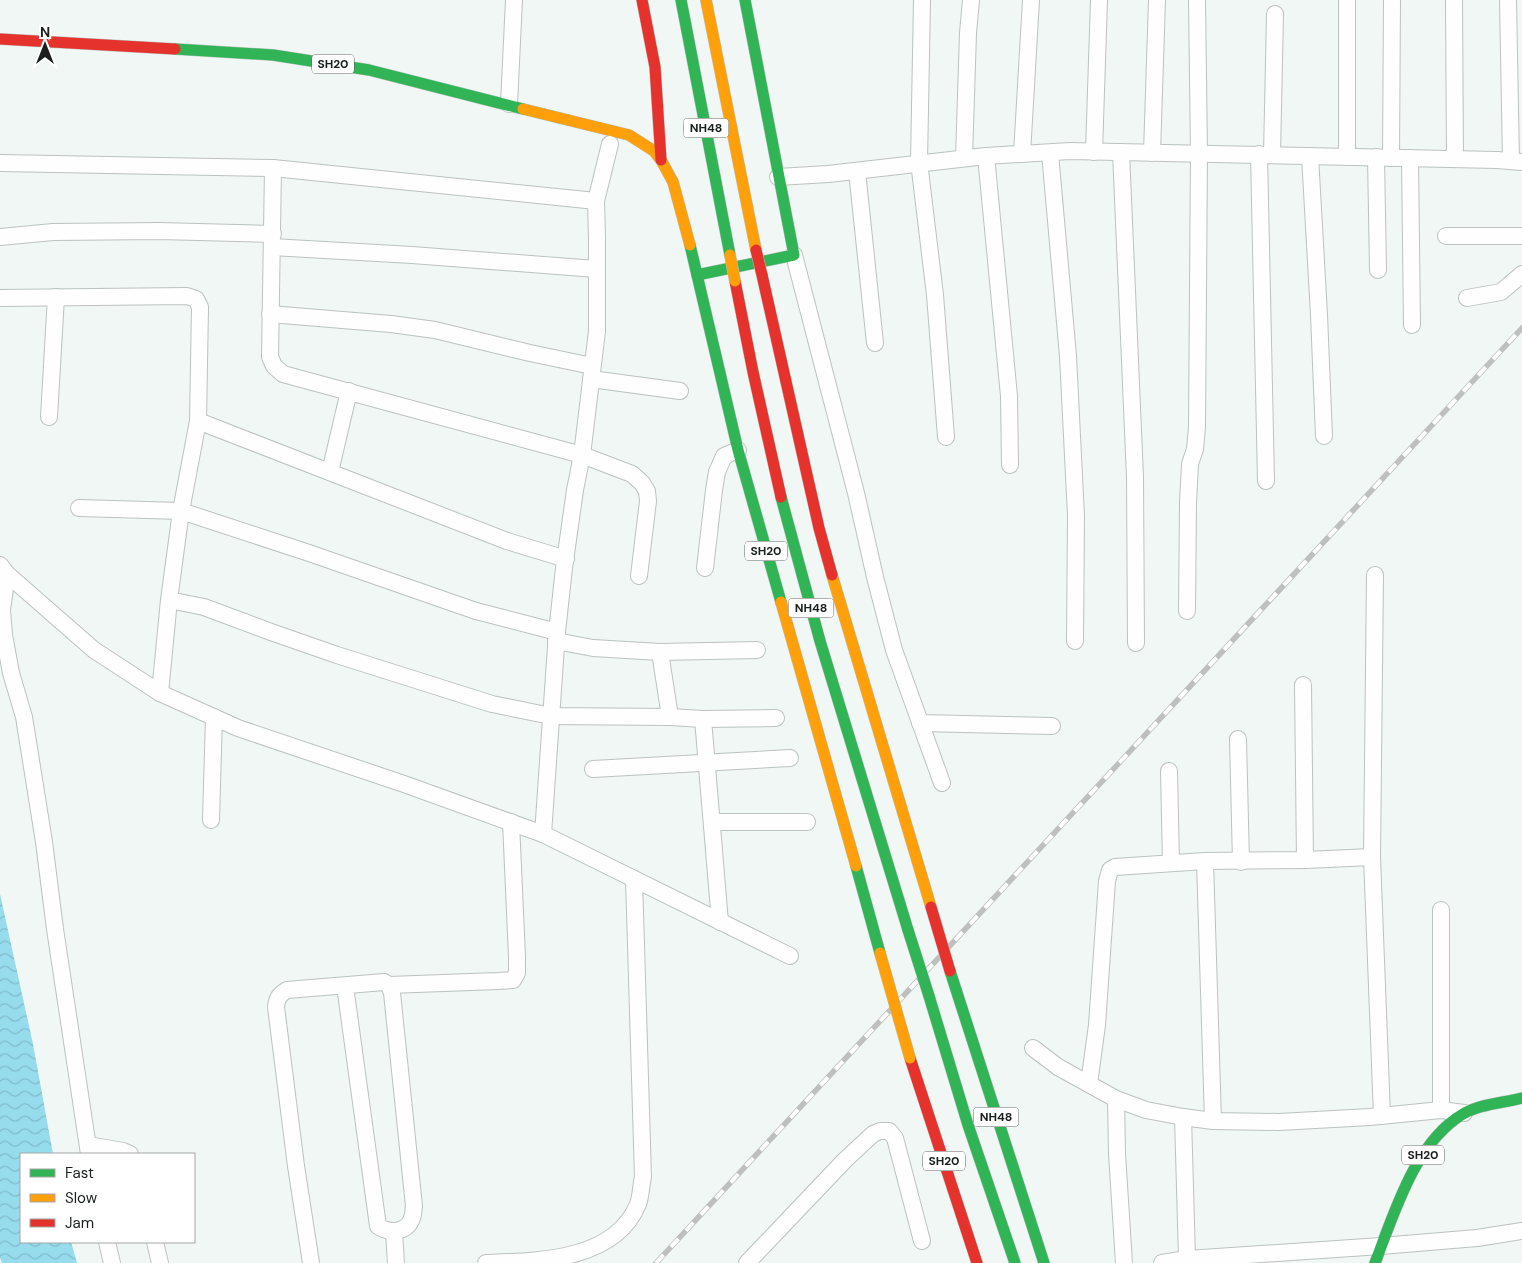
<svg xmlns="http://www.w3.org/2000/svg" width="1522" height="1263" font-family="'DM Sans',sans-serif">
	<style>
		.water { fill: url(#water-waves) }
		.lines { fill: none; stroke-linecap: round; stroke-linejoin: round }
		.street-casing { stroke: #bcc2c0; stroke-width: 18 }
		.fast-casing { stroke: #bcc2c0; stroke-width: 12 }
		.slow-casing { stroke: #bcc2c0; stroke-width: 12 }
		.jam-casing { stroke: #bcc2c0; stroke-width: 12 }
		.street { stroke: #fdfefd; stroke-width: 16 }
		.fast { stroke: #30b455; stroke-width: 11 }
		.slow { stroke: #ff9f0a; stroke-width: 11 }
		.jam { stroke: #e5322d; stroke-width: 11 }
		.rail-casing { stroke: #bec0bf; stroke-width: 5.5 }
		.rail { stroke: #fff; stroke-width: 4; stroke-dasharray: 11; stroke-linecap: butt }
		.fast-bridge-casing { stroke: #bcc2c0; stroke-width: 12; stroke-linecap: butt }
		.slow-bridge-casing { stroke: #bcc2c0; stroke-width: 12; stroke-linecap: butt }
		.jam-bridge-casing { stroke: #bcc2c0; stroke-width: 12; stroke-linecap: butt }
		.fast-bridge { stroke: #30b455; stroke-width: 11 }
		.slow-bridge { stroke: #ff9f0a; stroke-width: 11 }
		.jam-bridge { stroke: #e5322d; stroke-width: 11 }
		.labels { text-anchor: middle; dominant-baseline: central; stroke-width: 5; stroke-linejoin: round; paint-order: stroke }
		.shield { fill: #fff; stroke: #5f6362; stroke-width: 1 }
		.shield-label { font-size: 12px; font-weight: bold; fill: #1b201e }
	</style>
	<defs>
		<pattern id="water-waves" width="16" height="10" patternUnits="userSpaceOnUse" patternTransform="scale(1.25)"><rect width="16" height="10" fill="#96dced"/><path d="M0 5q4-4 8 0t8 0" fill="none" stroke="#81bccb"/></pattern>
	</defs>
	<rect width="100%" height="100%" fill="#f0f7f4"/>
	<path class="water" d="M0 894 33 1044 53 1154H21V1242H71L77 1263H2L0 1258Z"/>
	<g class="lines">
		<defs>
			<g id="street">
				<path d="M922 0 919 162 935 295 946 437"/>
				<path d="M1454 0 1455 159"/>
				<path d="M1508 0 1511 161"/>
				<path d="M509 104 514 0"/>
				<path d="M1094 152 1099 0"/>
				<path d="M1121 152 1135 477 1136 643"/>
				<path d="M1050 153 1068 356 1076 516 1075 641"/>
				<path d="M1152 153 1157 0"/>
				<path d="M1022 154 1031 0"/>
				<path d="M1259 154 1266 481"/>
				<path d="M1272 155 1275 14"/>
				<path d="M986 156 1009 396 1010 465"/>
				<path d="M1310 156 1319 315 1324 436"/>
				<path d="M1347 157V0"/>
				<path d="M1376 157 1378 270"/>
				<path d="M964 158 968 33 971 0"/>
				<path d="M1391 158 1392 0"/>
				<path d="M1410 158 1412 325"/>
				<path d="M0 163 273 168 596 201"/>
				<path d="M273 168 270 357 274 366 283 374 582 455 632 474 642 483 647 491 648 501 639 576"/>
				<path d="M857 171 875 343"/>
				<path d="M778 177 828 174 986 156 1070 151 1497 160 1522 162"/>
				<path d="M1446 236H1522"/>
				<path d="M0 237 53 232 159 231 273 234"/>
				<path d="M272 247 412 255 596 269"/>
				<path d="M794 255 856 493 875 577 894 650 942 783"/>
				<path d="M0 298 187 296 196 299 200 307 198 421 181 511 169 600 160 693"/>
				<path d="M1467 298 1501 292 1522 274"/>
				<path d="M270 314 391 324 435 330 530 353 592 366"/>
				<path d="M591 379 680 391"/>
				<path d="M49 417 56 297"/>
				<path d="M198 421 507 541 566 559"/>
				<path d="M330 472 349 391"/>
				<path d="M79 508 181 511 309 553 476 611 557 632"/>
				<path d="M0 565 7 574 94 650 160 693 238 728 404 784 543 834 790 956"/>
				<path d="M705 568 714 490 717 472 724 456 738 450"/>
				<path d="M7 574 2 610 4 635 11 673 24 717 44 842 55 929 89 1154"/>
				<path d="M1375 575 1372 857 1382 1116"/>
				<path d="M169 600 204 607 271 632 337 655 492 704 551 716 670 717 703 719 776 718"/>
				<path d="M1187 611 1188 503 1190 464 1195 449 1197 427 1199 153 1197 0"/>
				<path d="M556 641 593 648 660 652 757 650"/>
				<path d="M660 652 670 717"/>
				<path d="M1303 685 1305 860"/>
				<path d="M703 719 720 922"/>
				<path d="M920 723 1052 726"/>
				<path d="M1238 739 1241 862"/>
				<path d="M593 769 790 758"/>
				<path d="M1169 771 1171 863"/>
				<path d="M211 820 214 717"/>
				<path d="M712 822H807"/>
				<path d="M543 834 557 632 564 568 575 490 582 455 597 331V239L596 201 610 144"/>
				<path d="M1205 861 1213 1121"/>
				<path d="M1441 910V1110"/>
				<path d="M389 985 498 981 513 980 517 973V957L511 822"/>
				<path d="M1033 1048 1058 1067 1116 1099 1146 1110 1183 1117 1213 1121 1279 1122 1370 1117 1441 1110 1464 1113"/>
				<path d="M1089 1084 1097 1025 1107 881 1110 870 1115 867 1205 861 1305 860 1372 857"/>
				<path d="M1116 1099 1117 1154 1124 1263"/>
				<path d="M1183 1117 1187 1259"/>
				<path d="M88 1145 123 1151 130 1154"/>
				<path d="M394 1232 396 1263"/>
				<path d="M107 1242 112 1263"/>
				<path d="M155 1242 160 1263"/>
				<path d="M311 1263 296 1166 276 1007C277 998 279 995 287 990L384 982 389 985 392 993 414 1206C413 1210 414 1214 412 1218 407 1233 389 1234 378 1226L345 986"/>
				<path d="M486 1263C538 1261 615 1261 638 1204 641 1196 641 1185 643 1177L634 879"/>
				<path d="M747 1263 845 1160 873 1134 880 1131H889L895 1138 922 1241"/>
				<path d="M1162 1263 1187 1259 1381 1246 1477 1238 1522 1231"/>
			</g>
			<g id="fast">
				<path d="M681 0 730 255"/>
				<path d="M175 49 273 55 369 70 523 109"/>
				<path d="M690 245 738 450 781 602"/>
				<path d="M697 275 794 255 745 0"/>
				<path d="M781 497 820 641 908 930"/>
				<path d="M856 866 880 953"/>
				<path d="M950 971 1044 1263"/>
				<path d="M929 996 968 1125 1015 1263"/>
				<path d="M1375 1263C1394 1214 1415 1142 1463 1114 1480 1104 1503 1103 1522 1098"/>
			</g>
			<g id="slow">
				<path d="M706 0 756 250"/>
				<path d="M523 109 629 135 654 151 661 160 673 182 690 245"/>
				<path d="M832 575 931 907"/>
				<path d="M781 602 856 866"/>
			</g>
			<g id="jam">
				<path d="M642 0 655 67 661 160"/>
				<path d="M0 39 175 49"/>
				<path d="M762 275 819 528 832 575"/>
				<path d="M735 281 753 372 781 497"/>
				<path d="M910 1058 977 1263"/>
			</g>
		</defs>
		<use href="#street" class="street-casing"/>
		<use href="#fast" class="fast-casing"/>
		<use href="#slow" class="slow-casing"/>
		<use href="#jam" class="jam-casing"/>
		<use href="#street" class="street"/>
		<use href="#fast" class="fast"/>
		<use href="#slow" class="slow"/>
		<use href="#jam" class="jam"/>
		<defs>
			<path id="rail" d="M656 1263 1522 328"/>
		</defs>
		<use href="#rail" class="rail-casing"/>
		<use href="#rail" class="rail"/>
		<defs>
			<path id="fast-bridge" d="M908 930 929 996"/>
			<g id="slow-bridge">
				<path d="M730 255 735 281"/>
				<path d="M880 953 910 1058"/>
			</g>
			<g id="jam-bridge">
				<path d="M756 250 762 275"/>
				<path d="M931 907 950 971"/>
			</g>
		</defs>
		<use href="#fast-bridge" class="fast-bridge-casing"/>
		<use href="#slow-bridge" class="slow-bridge-casing"/>
		<use href="#jam-bridge" class="jam-bridge-casing"/>
		<use href="#fast-bridge" class="fast-bridge"/>
		<use href="#slow-bridge" class="slow-bridge"/>
		<use href="#jam-bridge" class="jam-bridge"/>
	</g>
	<g class="labels">
		<g class="shield">
			<rect x="312" y="54.5" width="42" height="19" rx="4"/>
			<rect x="683.5" y="118.5" width="45" height="19" rx="4"/>
			<rect x="745" y="541.5" width="42" height="19" rx="4"/>
			<rect x="788.5" y="598.5" width="45" height="19" rx="4"/>
			<rect x="973.5" y="1107.5" width="45" height="19" rx="4"/>
			<rect x="1402" y="1145.5" width="42" height="19" rx="4"/>
			<rect x="923" y="1151.5" width="42" height="19" rx="4"/>
		</g>
		<g class="shield-label">
			<text x="333" y="64">SH20</text>
			<text x="706" y="128">NH48</text>
			<text x="766" y="551">SH20</text>
			<text x="811" y="608">NH48</text>
			<text x="996" y="1117">NH48</text>
			<text x="1423" y="1155">SH20</text>
			<text x="944" y="1161">SH20</text>
		</g>
	</g>
	<rect x="20" y="1153" width="175" height="90" fill="#ffffff" stroke="#a4a6a5"/>
	<rect x="30" y="1169" width="25" height="8" fill="#30b455" stroke="#a4a6a5"/>
	<text x="65" y="1178" font-size="15" fill="#1b201e">Fast</text>
	<rect x="30" y="1194" width="25" height="8" fill="#ff9f0a" stroke="#a4a6a5"/>
	<text x="65" y="1203" font-size="15" fill="#1b201e">Slow</text>
	<rect x="30" y="1219" width="25" height="8" fill="#e5322d" stroke="#a4a6a5"/>
	<text x="65" y="1228" font-size="15" fill="#1b201e">Jam</text>
	<g transform="translate(45 45)" stroke="#ffffff" stroke-width="4" paint-order="stroke">
	<path d="M0-4L9 19L0 12L-9 19Z" fill="#1b201e"/>
	<text y="-8" font-size="14" font-weight="bold" text-anchor="middle" fill="#1b201e">N</text>
	</g>
</svg>
